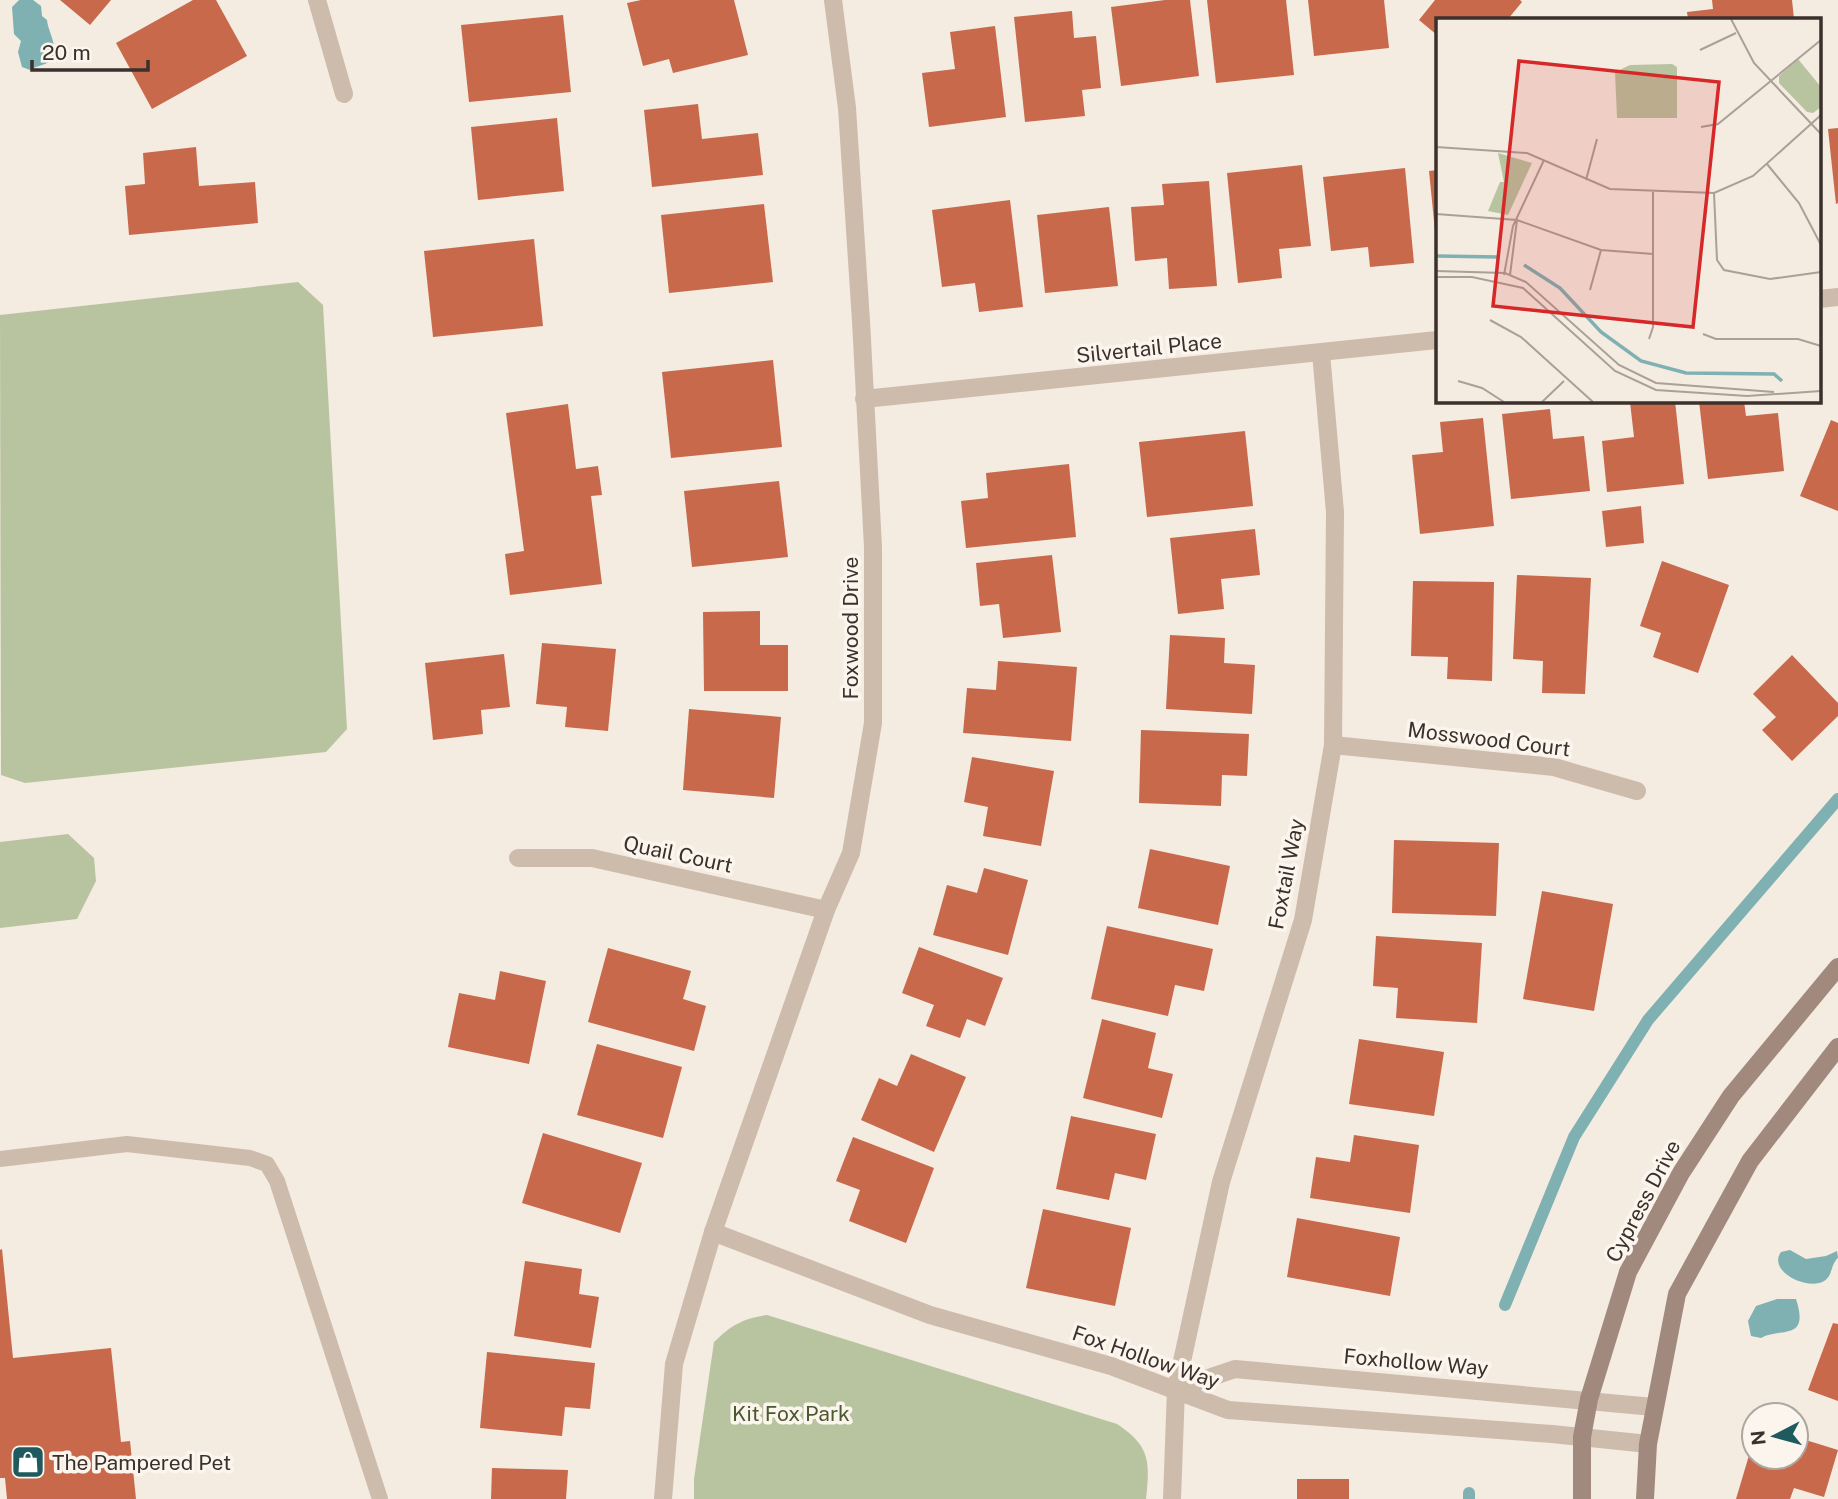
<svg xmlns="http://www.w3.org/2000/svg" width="1838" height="1499" font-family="'Public Sans',sans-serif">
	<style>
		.green { fill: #b8c4a0 }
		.water { fill: #7fb0b2 }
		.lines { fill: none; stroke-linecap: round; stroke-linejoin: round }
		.stream { stroke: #7fb0b2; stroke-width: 12 }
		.building { fill: #c8694b }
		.lane { stroke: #cdbbac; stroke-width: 16 }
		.street { stroke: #cdbbac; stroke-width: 18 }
		.secondary { stroke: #a18a7d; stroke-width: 18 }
		.labels { text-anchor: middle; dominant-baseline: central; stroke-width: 7; stroke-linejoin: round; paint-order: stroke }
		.street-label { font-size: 21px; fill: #3b302b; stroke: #fbf5ee }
		.park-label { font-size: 21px; fill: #4a5a2e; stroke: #fbf5ee }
		.poi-label { font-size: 21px; fill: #3b302b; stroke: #fbf5ee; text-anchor: start }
		.inset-river { fill: none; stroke: #7fb0b2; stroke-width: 3.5 }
		.inset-road { fill: none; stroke: #aaa098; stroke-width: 2 }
		.view { fill: #d62828; fill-opacity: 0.15; stroke: #d62828; stroke-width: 3.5 }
		.inset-edge { fill: none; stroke: #3b302b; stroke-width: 3.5 }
	</style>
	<rect width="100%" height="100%" fill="#f4ebe1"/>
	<g class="green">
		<path d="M298 282 323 305 347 729 326 752 25 783 1 775 0 315Z"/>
		<path d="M68 834 94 858 96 881 77 919 0 928V842Z"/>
		<path d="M767 1315 1117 1424C1150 1446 1150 1461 1146 1499H694V1479L714 1342C731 1325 744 1318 767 1315Z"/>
	</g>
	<g class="water">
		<path d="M19 0H33L41 6 42 16 47 20C48 33 63 53 47 63 41 66 36 66 30 70L22 67 18 52 21 41 14 34 12 7Z"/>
		<path d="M1790 1250 1806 1259 1826 1256 1837 1251 1838 1258C1830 1265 1833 1276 1824 1281 1809 1291 1767 1272 1781 1252Z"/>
		<path d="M1777 1299H1796C1810 1342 1780 1327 1761 1338L1751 1336 1748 1321 1756 1306Z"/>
	</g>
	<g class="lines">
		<g class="stream">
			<path d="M1505 1305 1574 1137 1648 1020 1838 799"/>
			<path d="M1469 1493V1499"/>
		</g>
	</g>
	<g class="building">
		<path d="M60 0H111L90 25Z"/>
		<path d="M193 0H216L247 56 152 109 116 43Z"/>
		<path d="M641 0H734L748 55 673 73 669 59 643 66 627 3Z"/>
		<path d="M1165 0H1190L1199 76 1121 86 1111 7Z"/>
		<path d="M1207 0H1286L1294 75 1216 83Z"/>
		<path d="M1308 0H1384L1389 48 1314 56Z"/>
		<path d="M1435 0H1520L1522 2 1508 19H1437V35L1419 20Z"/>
		<path d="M1712 0H1792L1794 19H1688L1687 12 1713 9Z"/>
		<path d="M1072 11 1074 38 1096 36 1101 88 1082 90 1085 116 1025 122 1014 17Z"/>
		<path d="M563 15 571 92 469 102 461 25Z"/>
		<path d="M995 26 1006 117 929 127 922 73 955 69 950 32Z"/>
		<path d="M698 104 702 139 758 133 763 175 652 187 644 110Z"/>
		<path d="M557 118 564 191 478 200 471 127Z"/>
		<path d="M1838 128V203L1836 204 1828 129Z"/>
		<path d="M196 147 199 186 255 182 258 223 129 235 125 186 145 184 143 153Z"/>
		<path d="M1302 165 1311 246 1279 249 1282 278 1238 283 1227 173Z"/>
		<path d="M1405 168 1414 263 1370 267 1368 247 1331 251 1323 177Z"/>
		<path d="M1437 170V231H1435L1429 171Z"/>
		<path d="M1209 181 1217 286 1169 289 1167 258 1135 261 1131 207 1164 205 1162 184Z"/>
		<path d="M1010 200 1023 307 979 312 975 283 942 287 932 210Z"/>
		<path d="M764 204 773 282 669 293 661 215Z"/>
		<path d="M1109 207 1118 286 1045 293 1037 215Z"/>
		<path d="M534 239 543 326 433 337 424 251Z"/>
		<path d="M773 360 782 447 671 458 662 372Z"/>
		<path d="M1644 401H1675L1684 484 1607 492 1602 441 1634 437 1630 402Z"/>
		<path d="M1699 401H1744L1746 416 1778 413 1784 471 1708 479Z"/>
		<path d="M568 404 576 469 598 466 602 495 591 496 602 584 510 595 505 554 524 551 506 413Z"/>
		<path d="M1550 409 1553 439 1584 436 1590 491 1511 499 1502 414Z"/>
		<path d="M1483 418 1494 526 1420 534 1412 455 1443 452 1440 422Z"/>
		<path d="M1831 420 1838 423V511L1800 496Z"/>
		<path d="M1245 431 1253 506 1147 517 1139 442Z"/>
		<path d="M1069 464 1076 537 966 548 961 501 988 498 986 473Z"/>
		<path d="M779 481 788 557 692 567 684 491Z"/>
		<path d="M1641 506 1644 543 1606 547 1602 511Z"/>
		<path d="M1255 529 1260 575 1221 579 1224 609 1178 614 1170 538Z"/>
		<path d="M1052 555 1061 632 1003 638 999 604 980 606 976 563Z"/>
		<path d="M1662 561 1729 585 1698 673 1653 657 1661 633 1640 626Z"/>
		<path d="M1517 575 1591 578 1585 694 1542 693 1543 661 1513 659Z"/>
		<path d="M1413 581 1494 582 1492 681 1447 679 1448 657 1411 656Z"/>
		<path d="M760 611V645H788V691H704L703 612Z"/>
		<path d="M1170 635 1225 638 1224 663 1255 665 1252 714 1166 709Z"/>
		<path d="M542 643 616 649 608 731 565 727 567 707 536 704Z"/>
		<path d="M504 654 510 707 481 710 483 734 433 740 425 663Z"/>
		<path d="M1792 655 1838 703V716L1792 761 1762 730 1776 717 1753 694Z"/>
		<path d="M998 661 1077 667 1071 741 963 733 967 688 996 690Z"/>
		<path d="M689 709 781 717 774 798 683 790Z"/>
		<path d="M1141 730 1249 734 1247 776 1222 775 1221 806 1139 803Z"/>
		<path d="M972 757 1054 771 1041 846 983 836 988 807 964 802Z"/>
		<path d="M1394 840 1499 843 1496 916 1392 913Z"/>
		<path d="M1150 849 1230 866 1218 925 1138 908Z"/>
		<path d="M984 868 1028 880 1008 955 933 935 947 885 977 893Z"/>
		<path d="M1542 891 1613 904 1594 1011 1523 999Z"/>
		<path d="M1107 926 1213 949 1204 991 1175 985 1168 1016 1091 999Z"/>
		<path d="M1376 936 1482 943 1477 1023 1396 1018 1398 988 1373 986Z"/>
		<path d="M919 947 1003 978 985 1026 967 1019 960 1038 926 1026 934 1005 902 993Z"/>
		<path d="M608 948 691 971 683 999 706 1006 694 1051 588 1022Z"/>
		<path d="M500 971 546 981 529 1064 448 1047 459 993 495 1000Z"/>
		<path d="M1102 1019 1156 1033 1148 1068 1173 1074 1162 1118 1083 1098Z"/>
		<path d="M1359 1039 1444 1052 1434 1116 1349 1104Z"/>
		<path d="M597 1044 682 1067 663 1138 577 1115Z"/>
		<path d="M911 1054 966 1077 934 1152 861 1120 879 1078 897 1086Z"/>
		<path d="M1071 1116 1156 1134 1146 1180 1115 1173 1109 1200 1056 1189Z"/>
		<path d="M543 1133 642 1163 620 1233 522 1203Z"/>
		<path d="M1354 1135 1419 1145 1410 1213 1310 1198 1316 1157 1350 1162Z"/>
		<path d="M853 1137 934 1168 906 1243 849 1221 860 1190 836 1181Z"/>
		<path d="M1043 1209 1131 1228 1115 1306 1026 1288Z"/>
		<path d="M1297 1218 1400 1237 1390 1296 1287 1277Z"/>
		<path d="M2 1249 13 1358 111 1348 121 1442 130 1441 136 1499H7L5 1478H0V1250Z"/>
		<path d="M525 1261 582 1269 579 1294 599 1297 591 1348 514 1336Z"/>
		<path d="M1833 1323 1838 1324V1401L1808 1390Z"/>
		<path d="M487 1352 595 1363 590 1409 565 1407 562 1436 480 1428Z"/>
		<path d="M1796 1437 1838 1450 1824 1497 1794 1488 1790 1499H1736L1753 1442 1754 1457H1796Z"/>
		<path d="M492 1468 568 1470 566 1499H491Z"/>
		<rect x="1297" y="1479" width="52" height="20"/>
	</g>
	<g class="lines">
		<path class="lane" d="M0 1159 127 1144 250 1158 267 1164 277 1181 380 1499"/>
		<g class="street">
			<path d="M317 0 344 94"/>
			<path d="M1819 299 1838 297"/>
			<path d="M864 399 1437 340"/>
			<path d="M1333 745 1554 767 1637 791"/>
			<path d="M518 858H592L826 910"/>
			<path d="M713 1232 930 1315 1111 1366 1228 1410 1552 1434 1648 1444"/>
			<path d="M1176 1389 1235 1369 1654 1407"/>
			<path d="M663 1499 674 1364 713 1232 826 910 851 853 873 723V547L861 321 847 108 833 0"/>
			<path d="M1172 1499 1176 1389 1221 1182 1303 920 1333 745 1335 512 1321 353"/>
		</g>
		<g class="secondary">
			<path d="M1582 1499V1437L1589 1399 1628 1272 1681 1173 1731 1096 1838 967"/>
			<path d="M1645 1499 1648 1444 1677 1294 1750 1161 1838 1047"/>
		</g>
	</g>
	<defs>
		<symbol id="shop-square" viewBox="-11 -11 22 22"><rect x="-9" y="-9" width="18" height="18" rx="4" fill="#1f5a5e" stroke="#fbf5ee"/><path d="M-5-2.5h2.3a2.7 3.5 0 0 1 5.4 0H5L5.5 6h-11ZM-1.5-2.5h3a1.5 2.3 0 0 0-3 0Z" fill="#fff"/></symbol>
	</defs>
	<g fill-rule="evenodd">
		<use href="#shop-square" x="9" y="1443" width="38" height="38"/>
	</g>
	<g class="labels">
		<g class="street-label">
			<text transform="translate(1149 348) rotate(-6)">Silvertail Place</text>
			<text transform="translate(850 628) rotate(-90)">Foxwood Drive</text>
			<text transform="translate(1489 739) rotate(7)">Mosswood Court</text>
			<text transform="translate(678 854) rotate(12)">Quail Court</text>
			<text transform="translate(1286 874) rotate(-79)">Foxtail Way</text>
			<text transform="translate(1643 1201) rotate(-62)">Cypress Drive</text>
			<text transform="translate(1146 1357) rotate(19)">Fox Hollow Way</text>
			<text transform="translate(1416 1362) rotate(5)">Foxhollow Way</text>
		</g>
		<g class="park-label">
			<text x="791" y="1413">Kit Fox Park</text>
		</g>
		<g class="poi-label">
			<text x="52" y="1462">The Pampered Pet</text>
		</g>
	</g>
	<g transform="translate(1436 18)">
		<rect width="385" height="385" fill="#f4ebe1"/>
		<path d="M362 41 385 69V89L377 95 371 94 343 65V58ZM236 46 241 49V100H181L179 54 194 47ZM62 135 96 145 72 197 52 193 64 164H68Z" fill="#b8c4a0"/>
		<path class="inset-river" d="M0 238 63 239M88 247 124 270 165 314 205 343 250 355 338 356 346 363"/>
		<path class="inset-road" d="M295 1 318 45 385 116M264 32 300 15M265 109 282 106 385 22M0 129 91 135 174 171 278 175 317 158 385 97M331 146 363 185 385 227M150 162 161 121M278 175 281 242 288 252 334 261 385 254M0 196 81 202 165 232 217 236M0 253 69 255 90 264 183 347 220 365 338 374M68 257 77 208 108 142M74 257 81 202M0 259H36L87 270 179 353 220 372 311 378 385 373M154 272 165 232M54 302 85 319 157 384M267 316 280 321H362L385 328M213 321 217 309V174M22 363 46 370 68 384M106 384 128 363"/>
		<path class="view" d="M83 43 283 64 257 309 57 288Z"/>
		<rect width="385" height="385" class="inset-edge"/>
	</g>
	<g transform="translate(1775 1436) rotate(264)"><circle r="33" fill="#fbf5ee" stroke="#aea6a0" stroke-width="2"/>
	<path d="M0-5L12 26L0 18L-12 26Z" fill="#1f5a5e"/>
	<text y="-10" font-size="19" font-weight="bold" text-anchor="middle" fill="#3b302b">N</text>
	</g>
	<path d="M32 60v10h116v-10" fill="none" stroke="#3b302b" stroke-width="3.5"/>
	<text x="42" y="60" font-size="21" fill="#3b302b" stroke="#fbf5ee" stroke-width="5" paint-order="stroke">20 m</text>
</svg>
